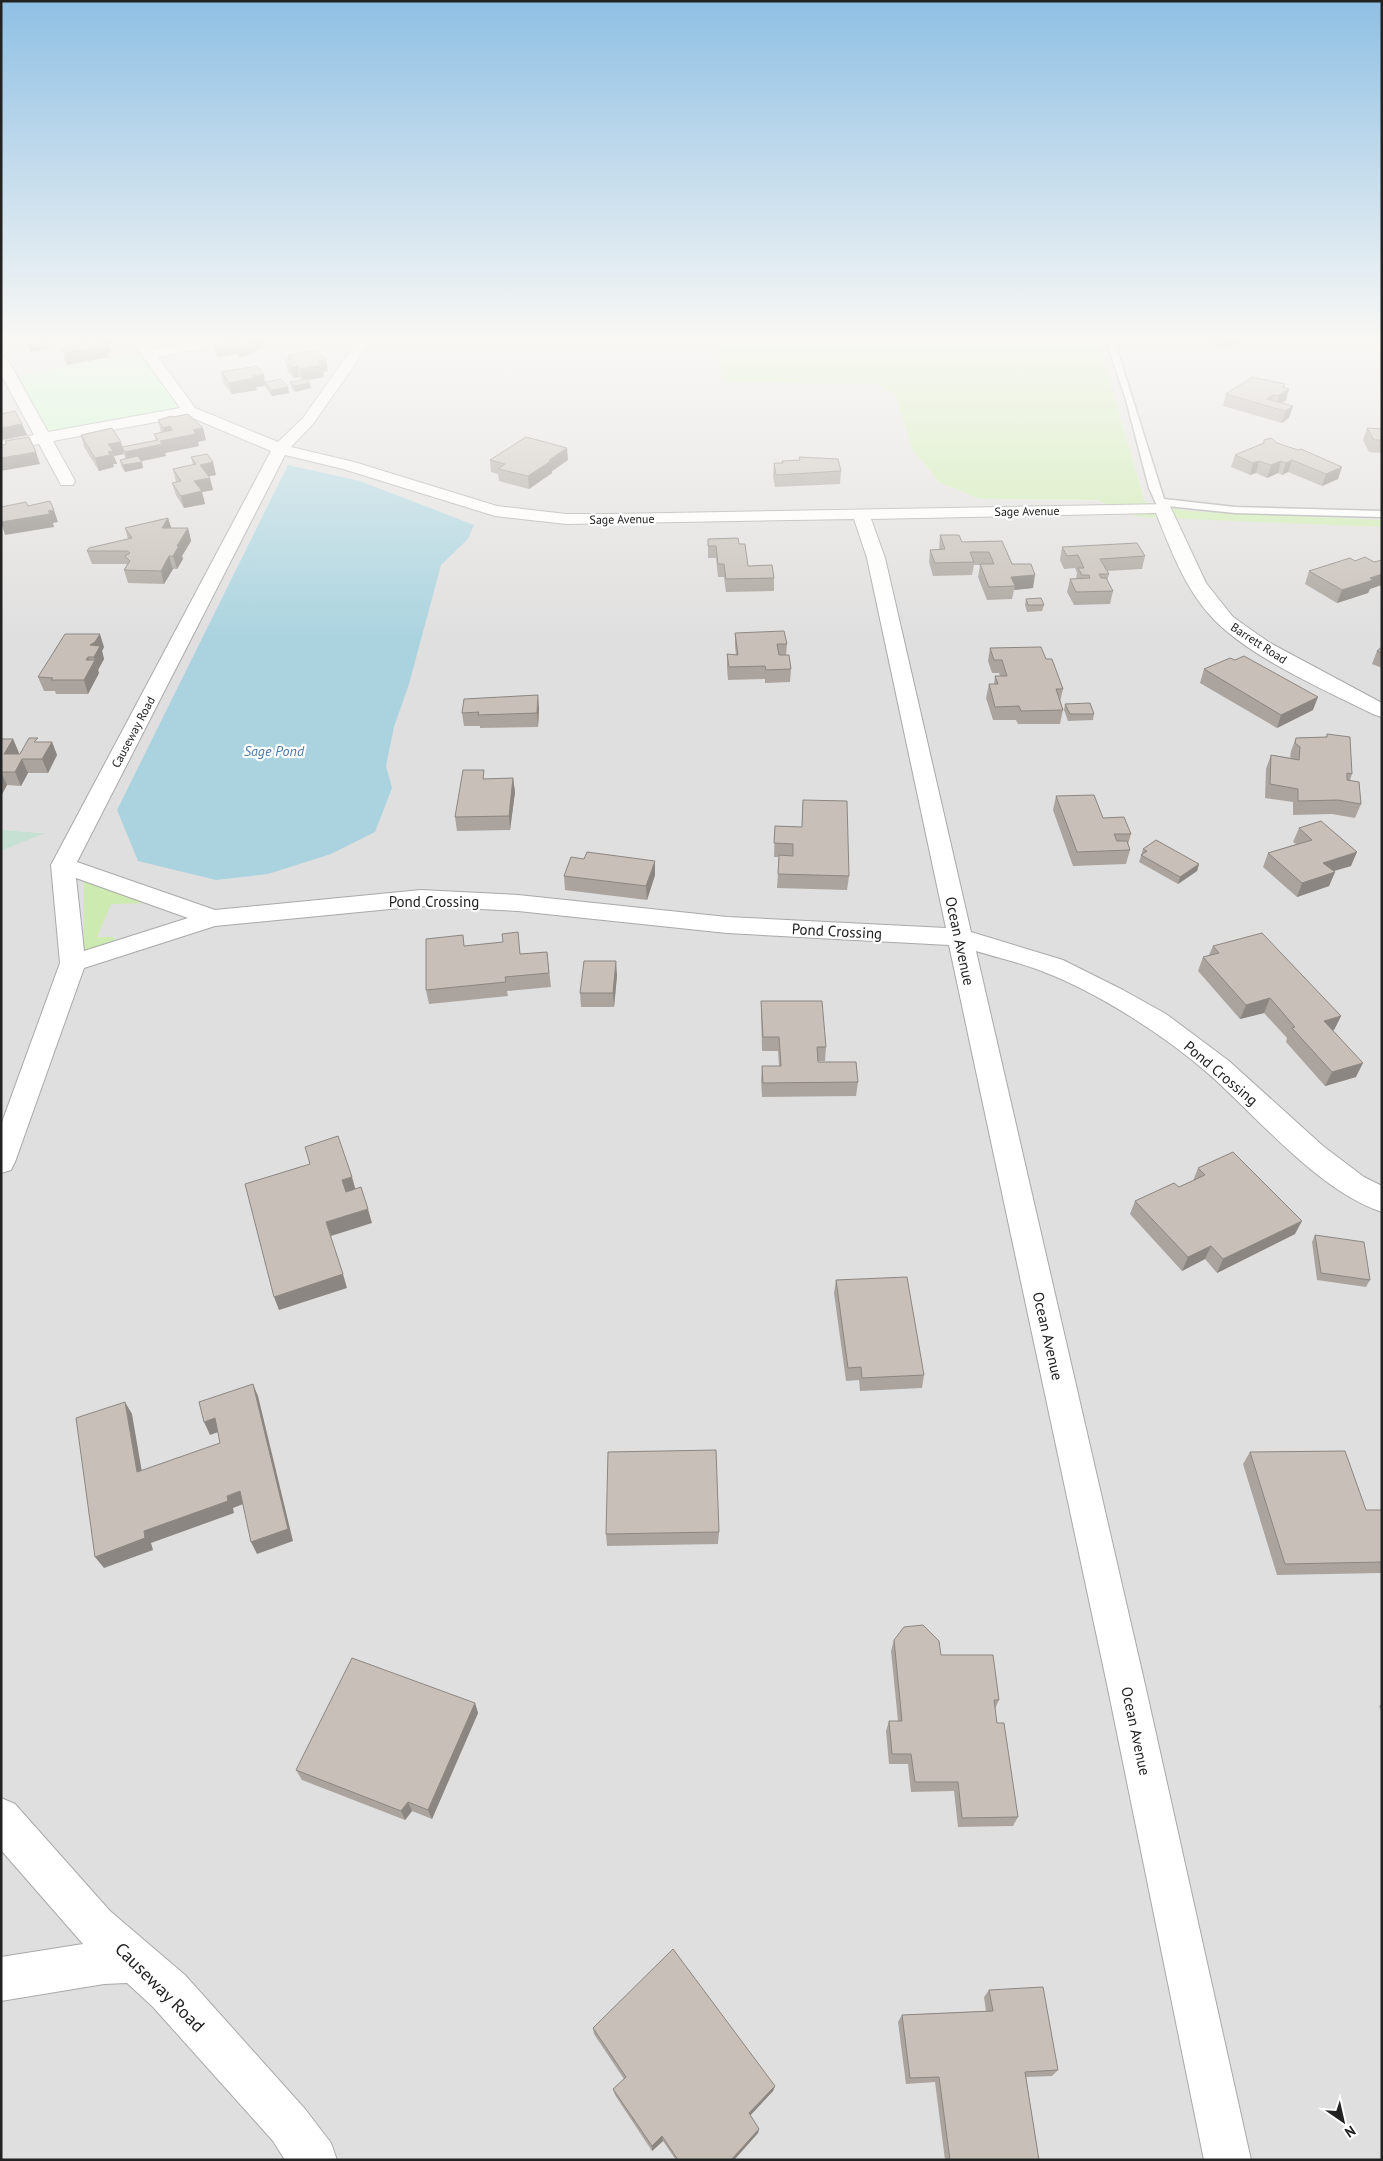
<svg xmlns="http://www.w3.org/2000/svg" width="1383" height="2161" font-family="'PT Sans',sans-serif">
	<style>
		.residential { fill: #e0dfdf }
		.grass { fill: #cdebb0 }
		.wetland { fill: #c6e0d4 }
		.park { fill: #c8facc }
		.water { fill: #aad3df }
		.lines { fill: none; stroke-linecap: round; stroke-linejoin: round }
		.service-casing { stroke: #a9a9a9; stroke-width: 3 }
		.minor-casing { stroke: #a9a9a9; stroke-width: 2 }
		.service { fill: #fff; fill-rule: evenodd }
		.minor { fill: #fff; fill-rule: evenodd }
		.wall { fill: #aba49e }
		.shaded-wall { fill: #8b8681 }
		.building { fill: #c7bfb8; stroke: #8b8681 }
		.labels { text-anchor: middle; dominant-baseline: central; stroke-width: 4.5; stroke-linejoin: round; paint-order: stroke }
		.far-street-label { font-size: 12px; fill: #222; stroke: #fff }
		.far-water-label { font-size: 14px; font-style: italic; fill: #4a7aab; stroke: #fff }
		.street-label { font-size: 15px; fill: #222; stroke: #fff }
		.near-street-label { font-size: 18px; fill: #222; stroke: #fff }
	</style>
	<rect width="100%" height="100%" fill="#f2efe9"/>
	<path class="residential" d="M1 337H713L724 382 877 384 895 395 912 449 939 482 980 499 1145 501 1097 337H1382V2160H1V851L44 833 1 830Z"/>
	<g class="grass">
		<path d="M713 337H1097L1145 502 1188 511 1382 520V527L1138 517 1097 500 980 499 939 482 912 449 895 395 877 384 724 382Z"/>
		<path d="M84 879 148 903 111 904 97 937H113L119 944 84 955Z"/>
	</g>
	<path class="wetland" d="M1 830 45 833 1 851Z"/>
	<path class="park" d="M145 353 186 411 44 438 12 377Z"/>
	<path class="water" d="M288 465 360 481 474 525 468 539 441 565 409 684 394 727 386 766 392 788 375 832 331 854 268 874 216 880 138 861 117 810Z"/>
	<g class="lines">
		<defs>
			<path id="service" d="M1108 337H1116L1114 340 1164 499 1235 507 1382 511V517L1235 513 1167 506V510H1159L1149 488 1126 400 1106 340Z"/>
			<g id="minor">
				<path d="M129 337H143L152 349 219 337H250L243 341 158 357 195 408 278 442 303 418 360 337H374L313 424 291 447 354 462 497 506 566 514H614L1169 504 1206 583 1233 617 1270 643 1382 703V717L1375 715C1326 691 1244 655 1209 614 1184 586 1170 548 1156 513L871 519 885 558 971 932 1063 960 1123 990 1166 1014 1229 1061 1323 1146 1364 1177 1382 1186V1212C1319 1191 1260 1120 1211 1076 1167 1037 1099 993 1044 972 1022 963 998 958 976 951L1146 1689 1251 2160H1204L1108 1689 949 945 727 933 518 911 421 906 215 926 84 968 15 1162 11 1170 1 1173V1125L60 963 51 865 271 451 188 416 53 441 75 481 73 485H61L59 481 39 444 1 451V441L34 435 1 374V356L8 360 48 432 180 408ZM285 455 343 469 495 516 566 524 854 519 867 558 946 928 727 917 518 895 421 890 215 910 77 862ZM76 878 188 918 84 951Z"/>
				<path d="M1 1798 15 1804 110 1911 185 1975 305 2109 331 2143 337 2160H285L273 2141 153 2007 127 1983 104 1984 1 2001V1957L83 1944 1 1850Z"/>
			</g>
		</defs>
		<use href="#service" class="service-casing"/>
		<use href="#minor" class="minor-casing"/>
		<use href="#service" class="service"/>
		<use href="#minor" class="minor"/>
	</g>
	<g class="wall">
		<path d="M82 337H106L112 352 107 353 108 357 67 365 65 361 62 350 76 347 74 343 84 341Z"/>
		<path d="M221 337H262L264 348 256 349 257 352 251 353V355L239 357 237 354 218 357 215 353 213 342 221 340Z"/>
		<path d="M1199 337H1247L1246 341 1226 347H1217L1199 338Z"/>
		<path d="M288 356 328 371 323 372 324 377 307 380 311 388 295 392 291 388 290 382 302 380 299 377 294 378 288 372 285 360H289Z"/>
		<path d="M221 372 288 387 289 393 272 396 266 388 265 386 256 387 257 390 232 394 223 383Z"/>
		<path d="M1284 388 1286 400 1282 403 1289 418 1282 423 1223 406 1226 394Z"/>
		<path d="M173 417 206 440 198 442 199 446 165 453 166 456 141 461 143 468 125 472 121 466 120 460 125 459 124 454 114 456 117 464H113L114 467 99 471 84 447 81 435 122 447 156 440 154 434 161 432 158 420Z"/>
		<path d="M1367 428 1382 429V453L1369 452 1363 440Z"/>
		<path d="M1264 440 1277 443 1338 479 1322 486 1288 472 1282 475 1278 473 1267 478 1256 473 1250 475 1231 467 1235 455 1263 443Z"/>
		<path d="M191 457 216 475 208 476 213 490 202 492 205 504 184 508 176 495 172 483 176 482 173 469 193 465Z"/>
		<path d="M799 457 841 471 840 484 775 487 773 476 774 463H782V461L799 460Z"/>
		<path d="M490 460H568L552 471V473L529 489 499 481 498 474 491 472Z"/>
		<path d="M168 518 171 528H188L191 541 182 556 183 559 177 569H173L164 584 128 583 124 570 127 564H92L87 551 128 539 125 528Z"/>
		<path d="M940 535 962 542 1002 541 1012 564 1033 588 1014 590 1012 599 987 600 978 577 980 565H974L972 575 933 576 929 562 930 550 939 549Z"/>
		<path d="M708 539 739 544 748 566 774 578V591L726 592 724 577H718L716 558H708Z"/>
		<path d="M1062 547 1145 556 1142 569 1107 571 1109 574 1107 581 1113 591 1110 604 1074 605 1067 592 1070 579H1076L1077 573 1075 568 1064 569 1060 560Z"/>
		<path d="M1309 571 1370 589 1368 593 1337 603 1305 584Z"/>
		<path d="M1026 599 1044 605 1042 611 1027 612 1025 605Z"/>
		<path d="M735 633 787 644 786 655 791 669 790 682 765 683V679L728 680 727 667V654L736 655 735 646Z"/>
		<path d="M104 647 102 651 104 659 98 670 99 673 88 694H56L55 691H44L38 677Z"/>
		<path d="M1382 647V668L1372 664 1377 651Z"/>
		<path d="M990 648 1046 659 1063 689 1060 702 1063 710 1060 724H1018L1016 720H993L986 698 989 684H994L995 676H1000L999 673H992L988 661Z"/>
		<path d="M1204 669 1313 710 1277 728 1200 683Z"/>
		<path d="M1065 704 1094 714 1093 720 1068 721 1064 710Z"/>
		<path d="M539 708 538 727 480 728V726H464L462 713Z"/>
		<path d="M1327 734 1352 774 1350 780 1361 804 1355 818 1332 814 1293 815V802L1265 798 1266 769 1271 755 1292 758 1290 757 1291 751 1296 738 1326 737Z"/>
		<path d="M1 739H13L19 753 18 754H20L40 742H52L57 755 48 773H28L21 786 7 785 1 796Z"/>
		<path d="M513 778 515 792 510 830 457 831 455 817 485 779Z"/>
		<path d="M1056 796 1103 818 1131 834 1128 844 1130 850 1126 864 1073 866 1053 810Z"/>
		<path d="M803 800 849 876 847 890 777 888 779 857H774L775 826 802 827Z"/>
		<path d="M1299 828 1351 866 1333 871 1335 872 1329 886 1297 897 1263 867 1268 853 1296 844 1293 842Z"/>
		<path d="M1143 849 1199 864 1197 871 1178 884 1139 862Z"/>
		<path d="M655 875 647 900 565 890 564 876Z"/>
		<path d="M465 946 520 954 547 952 551 987 507 991 508 996 429 1004 426 990Z"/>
		<path d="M1213 946 1341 1016 1334 1030H1333L1356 1077 1325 1086 1286 1042 1287 1038 1264 1013 1240 1019 1198 971 1203 957 1209 955Z"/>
		<path d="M617 975 614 1007H581L580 993Z"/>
		<path d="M761 1001 826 1047 825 1061H818V1062L858 1082 856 1096 762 1097 761 1080 762 1066H779L778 1051H762L761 1015Z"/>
		<path d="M1198 1168 1295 1234 1217 1273 1205 1259 1182 1271 1130 1214 1135 1201 1179 1187 1193 1181Z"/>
		<path d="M1315 1235 1370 1280 1366 1287 1317 1280 1312 1242Z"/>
		<path d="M836 1280 924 1375 922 1388 860 1391 859 1380 846 1381 834 1293Z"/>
		<path d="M1250 1452 1366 1510H1382V1573L1277 1575 1243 1464Z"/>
		<path d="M719 1532 718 1544 607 1546 606 1534Z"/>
		<path d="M894 1640 941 1655 999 1700 995 1709 997 1723 1018 1817 1013 1826 958 1827 954 1791 911 1792 908 1764H889L886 1731 889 1721H898L891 1651Z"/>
		<path d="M475 1703 478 1713 432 1819 412 1811 405 1820 302 1780 296 1770Z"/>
		<path d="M1382 1704V1713L1379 1706Z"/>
		<path d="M989 1990 1058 2070 1052 2076 1026 2077 1039 2160H945L935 2082 906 2084 898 2022 902 2015 986 2011 984 1997Z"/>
		<path d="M593 2028 775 2086 773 2091 750 2115 759 2129 758 2133 734 2160H676L663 2141 652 2151 615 2095 613 2089 624 2079 594 2034Z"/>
	</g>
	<g class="shaded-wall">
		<path d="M34 337H54L35 340Z"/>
		<path d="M262 337 264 348 256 349 257 352 251 353V355L239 357 236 346 248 342 252 338Z"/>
		<path d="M1228 337H1247L1246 341 1226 347Z"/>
		<path d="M109 340 112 352 107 353 108 357 67 365 64 353 102 342Z"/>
		<path d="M47 343 49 349 30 352 28 346Z"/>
		<path d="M235 343 237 354 218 357 215 346Z"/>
		<path d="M326 360 328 371 323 372 324 377 303 381 300 369 318 361Z"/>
		<path d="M297 366 299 377 294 378 291 367Z"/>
		<path d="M264 374 265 386 256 387 257 390 232 394 229 383 253 376Z"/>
		<path d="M310 383 311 388 295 392 294 386Z"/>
		<path d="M1285 384 1283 393 1289 389 1286 400 1275 408 1282 387Z"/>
		<path d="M288 387 289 393 272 396 271 390Z"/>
		<path d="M1273 395 1269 406 1267 399Z"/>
		<path d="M1293 406 1289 418 1282 423 1285 411Z"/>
		<path d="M22 424 27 435 1 440V428Z"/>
		<path d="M170 426 173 438 166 439 163 428Z"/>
		<path d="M203 428 206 440 198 442 199 446 165 453 166 456 128 464 125 452 193 430Z"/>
		<path d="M121 442 124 454 114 456 117 464H113L114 467 99 471 95 458 108 452V444Z"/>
		<path d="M567 448 568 460 552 471V473L529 489 528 476 549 460Z"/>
		<path d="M36 452 40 464 1 471V458Z"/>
		<path d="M1292 460 1288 472 1282 475 1286 463Z"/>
		<path d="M1259 461 1256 473 1250 475 1253 463Z"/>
		<path d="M1281 461 1278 473 1267 478 1271 465Z"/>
		<path d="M142 462 143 468 125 472 123 465Z"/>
		<path d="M213 462 216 475 204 477 200 465Z"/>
		<path d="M1342 467 1338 479 1322 486 1326 474Z"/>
		<path d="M210 478 213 490 202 492 205 504 184 508 181 496 194 481Z"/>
		<path d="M54 510 58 522 53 523 54 527 5 535 1 522Z"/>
		<path d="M168 518 172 530 162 528Z"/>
		<path d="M188 528 191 541 182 556 183 559 177 569 173 556 177 546Z"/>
		<path d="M169 556 173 569 164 584 161 571Z"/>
		<path d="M1382 574V585L1370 589 1368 593 1337 603 1342 590 1370 578Z"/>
		<path d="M1035 575 1033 588 1014 590 1015 586 1011 577Z"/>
		<path d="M100 634 104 647 102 651 104 659 98 670 90 645Z"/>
		<path d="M88 657 92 666 95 660 99 673 88 694 84 680 86 660Z"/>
		<path d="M538 695 539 708 538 727 537 713Z"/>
		<path d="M1318 697 1313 710 1277 728 1281 715Z"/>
		<path d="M13 739 19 753 10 767 4 754Z"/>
		<path d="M52 742 57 755 48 773 42 759Z"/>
		<path d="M22 759 28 773 21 786 15 772Z"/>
		<path d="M1 772 7 785 1 796Z"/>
		<path d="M513 778 515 792 510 830 509 816Z"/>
		<path d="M1357 852 1351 866 1317 876 1323 863Z"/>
		<path d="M655 861V875L647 900 646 886Z"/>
		<path d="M1199 864 1197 871 1178 884 1180 877Z"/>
		<path d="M1335 872 1329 886 1297 897 1302 883Z"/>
		<path d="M616 961 617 975 614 1007 613 993Z"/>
		<path d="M1270 998 1264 1013 1240 1019 1246 1005Z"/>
		<path d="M1341 1016 1334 1030 1317 1035 1324 1021Z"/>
		<path d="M1363 1063 1356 1077 1325 1086 1332 1072Z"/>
		<path d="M352 1177 356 1191 346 1194 342 1180Z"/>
		<path d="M368 1209 372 1223 331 1236 326 1222Z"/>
		<path d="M1302 1221 1295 1234 1217 1273 1223 1259Z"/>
		<path d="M1211 1246 1205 1259 1182 1271 1188 1257Z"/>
		<path d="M343 1274 347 1288 279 1310 274 1297Z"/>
		<path d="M253 1384 258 1396 293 1541 257 1554 251 1542Z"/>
		<path d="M125 1402 132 1414 144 1484 137 1472Z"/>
		<path d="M215 1418 221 1431 210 1435 204 1422Z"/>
		<path d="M240 1491 246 1503 233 1508 234 1513 151 1543 153 1550 104 1568 95 1557 144 1531Z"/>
		<path d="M475 1703 478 1713 432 1819 428 1810Z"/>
		<path d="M408 1802 412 1811 405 1820 401 1811Z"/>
		<path d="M775 2086 773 2091 748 2118 749 2113Z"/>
		<path d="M759 2129 758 2133 734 2160H731Z"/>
		<path d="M662 2136 663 2141 652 2151V2146Z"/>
	</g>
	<g class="building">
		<path d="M84 337H106L109 340 102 342 105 346 64 353 62 350 77 347 74 343 87 341Z"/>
		<path d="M221 337H260L252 338 254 341 248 342 249 344 236 346 235 343 215 346 213 342 223 340Z"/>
		<path d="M45 338 47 343 28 346 26 341Z"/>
		<path d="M316 350 326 360 318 361 322 365 300 369 297 366 291 367 285 360 292 359 288 356Z"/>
		<path d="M257 366 264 374 253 376 254 378 229 383 221 372Z"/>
		<path d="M1252 377 1285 384 1282 387 1289 389 1278 396 1273 395 1267 399 1293 406 1285 411 1226 394Z"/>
		<path d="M281 379 288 387 271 390 265 382Z"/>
		<path d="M306 379 310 383 294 386 290 382Z"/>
		<path d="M15 411 22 424 1 428V414Z"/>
		<path d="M188 414 203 428 193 430 196 434 160 441 162 444 125 452 122 447 158 440 154 434 173 430 170 426 163 428 158 420 172 416 173 417Z"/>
		<path d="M112 428 121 442 108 444 113 451 108 452 110 455 95 458 81 435Z"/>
		<path d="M1367 428 1382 429V440H1374Z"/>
		<path d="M29 437 36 452 1 458V445L6 444 5 441Z"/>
		<path d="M526 437 567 448 549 460 551 461 528 476 498 469 505 464 490 460Z"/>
		<path d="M1271 438 1277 443 1298 450 1301 449 1342 467 1326 474 1292 460 1286 463 1281 461 1271 465 1259 461 1253 463 1235 455 1264 443V440Z"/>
		<path d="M207 454 213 462 200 465 210 478 194 481 202 491 181 496 172 483 181 481 173 469 196 464 191 457Z"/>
		<path d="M138 456 142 462 123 465 120 460Z"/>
		<path d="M799 457 838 459 841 471 776 475 774 463H783L782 461 800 460Z"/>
		<path d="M50 501 54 510 48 511 50 514 1 522V507L26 502 28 506Z"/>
		<path d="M168 518 162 528H188L177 546H179L173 556H169L161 571 124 570 130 561 125 556 130 553 127 551H87L89 548 132 538 125 528Z"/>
		<path d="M940 535H959L962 542 1002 541 1012 564H1031L1035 575 1011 577 1015 586 989 587 980 564H994L989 552H970L974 562 935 563 930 550 945 549Z"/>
		<path d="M738 538 739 544H745L748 566 772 565 774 578 726 579 724 564H718L716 546H708V539Z"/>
		<path d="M1137 543 1145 556 1100 559 1109 574H1099L1101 578H1106L1113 591 1076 592 1070 579 1090 578 1089 575H1082L1078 568H1084L1078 555 1067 556 1062 547Z"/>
		<path d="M1365 557 1374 562 1382 560V574L1370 578 1373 580 1342 590 1309 571 1350 558 1355 561Z"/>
		<path d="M1041 598 1044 605H1028L1026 599Z"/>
		<path d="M784 631 787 644H777L779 655H789L791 669 766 670 765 666 729 667 727 654 738 655 735 633Z"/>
		<path d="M65 634H100L95 642 90 645 100 646 94 657H88L86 660H95L84 680H51L53 678 38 677Z"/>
		<path d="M1041 647 1046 659H1052L1063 689H1056L1063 710 1021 711 1019 706 995 707 989 684H998L995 676H1007L1002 660H994L990 648Z"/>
		<path d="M1382 647V653L1377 651Z"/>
		<path d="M1244 656 1318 697 1281 715 1204 669 1230 658 1235 660Z"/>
		<path d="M538 695 537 713 478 715 479 712 462 713 464 699Z"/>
		<path d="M1090 703 1094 714H1070L1065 704Z"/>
		<path d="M1327 734 1350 737 1352 774 1347 773V780L1359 782 1361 804 1338 800 1298 801V789L1270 784 1271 755 1299 760 1300 747 1295 743 1296 738 1327 737Z"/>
		<path d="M29 738H38L34 742H52L42 759H22L15 772H1V739H13L4 754H20Z"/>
		<path d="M463 770H484L483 779 513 778 509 816 455 817Z"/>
		<path d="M1094 795 1103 818 1124 817 1131 834H1114L1117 841H1127L1130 850 1077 852 1056 796Z"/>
		<path d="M803 800 847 801 849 876 778 874 779 855 793 856V844L774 843 775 826 802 827Z"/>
		<path d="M1321 821 1357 852 1323 863 1335 872 1302 883 1268 853 1312 840 1299 828Z"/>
		<path d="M1156 840 1199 864 1180 877 1141 855 1147 851 1143 849Z"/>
		<path d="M587 852 655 861 646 886 564 876 571 857 584 859Z"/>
		<path d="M518 932 520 954 547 952 549 973 505 977 506 982 426 990V939L463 935 464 946 503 942 502 934Z"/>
		<path d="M1262 933 1341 1016 1324 1021 1363 1063 1332 1072 1292 1028 1295 1027 1270 998 1246 1005 1203 957 1219 953 1213 946Z"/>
		<path d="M584 961H616L613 993H580Z"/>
		<path d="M761 1001H822L826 1047H817L818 1062H856L858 1082 763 1083 762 1066H781L779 1037H763Z"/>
		<path d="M338 1136 352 1177 342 1180 346 1192 361 1187 368 1209 326 1222 343 1274 274 1297 245 1184 310 1164 305 1147Z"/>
		<path d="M1233 1152 1302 1221 1223 1259 1211 1246 1188 1257 1135 1201 1174 1183 1179 1187 1205 1175 1198 1168Z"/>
		<path d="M1315 1235 1364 1242 1370 1280 1321 1273Z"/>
		<path d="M907 1277 924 1375 862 1378 861 1367 848 1368 836 1280Z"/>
		<path d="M253 1384 288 1529 251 1542 240 1491 227 1496 228 1501 144 1531 145 1538 95 1557 76 1418 125 1402 137 1472 220 1443 215 1418 204 1422 199 1402Z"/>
		<path d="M716 1450 719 1532 606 1534 608 1452Z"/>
		<path d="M1345 1451 1366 1510H1382V1562L1285 1564 1250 1452Z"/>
		<path d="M923 1625 939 1641 941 1655H993L999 1700H994L997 1723H1004L1018 1817 962 1818 958 1782H915L911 1754H892L889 1721H902L894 1640 904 1627Z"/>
		<path d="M352 1658 475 1703 428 1810 408 1802 401 1811 296 1770Z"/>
		<path d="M673 1949 775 2086 749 2113 759 2129 731 2160H678L662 2136 652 2146 613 2089 626 2077 593 2028Z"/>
		<path d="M1043 1987 1058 2070 1025 2072 1039 2160H950L939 2077 910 2078 902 2015 993 2011 989 1990Z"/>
	</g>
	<linearGradient id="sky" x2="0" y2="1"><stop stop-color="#8fc0e4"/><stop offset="0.53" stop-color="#f9f8f5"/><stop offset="1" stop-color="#f9f8f5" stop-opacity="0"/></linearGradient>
	<rect width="1383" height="640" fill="url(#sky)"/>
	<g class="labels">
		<g class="far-street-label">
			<text transform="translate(1027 511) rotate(-1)">Sage Avenue</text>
			<text transform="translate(622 519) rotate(-1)">Sage Avenue</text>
			<text transform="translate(1259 643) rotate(33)">Barrett Road</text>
			<text transform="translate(133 732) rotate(-62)">Causeway Road</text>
		</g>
		<g class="far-water-label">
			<text x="274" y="751">Sage Pond</text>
		</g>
		<g class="street-label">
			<text x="434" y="901">Pond Crossing</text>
			<text transform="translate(837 931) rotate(3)">Pond Crossing</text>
			<text transform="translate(960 941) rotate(78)">Ocean Avenue</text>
			<text transform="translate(1221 1073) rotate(40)">Pond Crossing</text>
			<text transform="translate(1048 1336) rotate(77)">Ocean Avenue</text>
			<text transform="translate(1136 1731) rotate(78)">Ocean Avenue</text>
		</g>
		<g class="near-street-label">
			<text transform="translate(160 1987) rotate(45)">Causeway Road</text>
		</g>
	</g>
	<rect width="1383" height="2161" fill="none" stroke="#222222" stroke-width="5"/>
	<g transform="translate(1343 2121) rotate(146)" stroke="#ffffff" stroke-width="4" paint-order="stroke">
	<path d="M0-4L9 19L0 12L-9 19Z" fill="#222222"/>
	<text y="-8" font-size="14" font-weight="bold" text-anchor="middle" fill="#222222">N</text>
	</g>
</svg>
